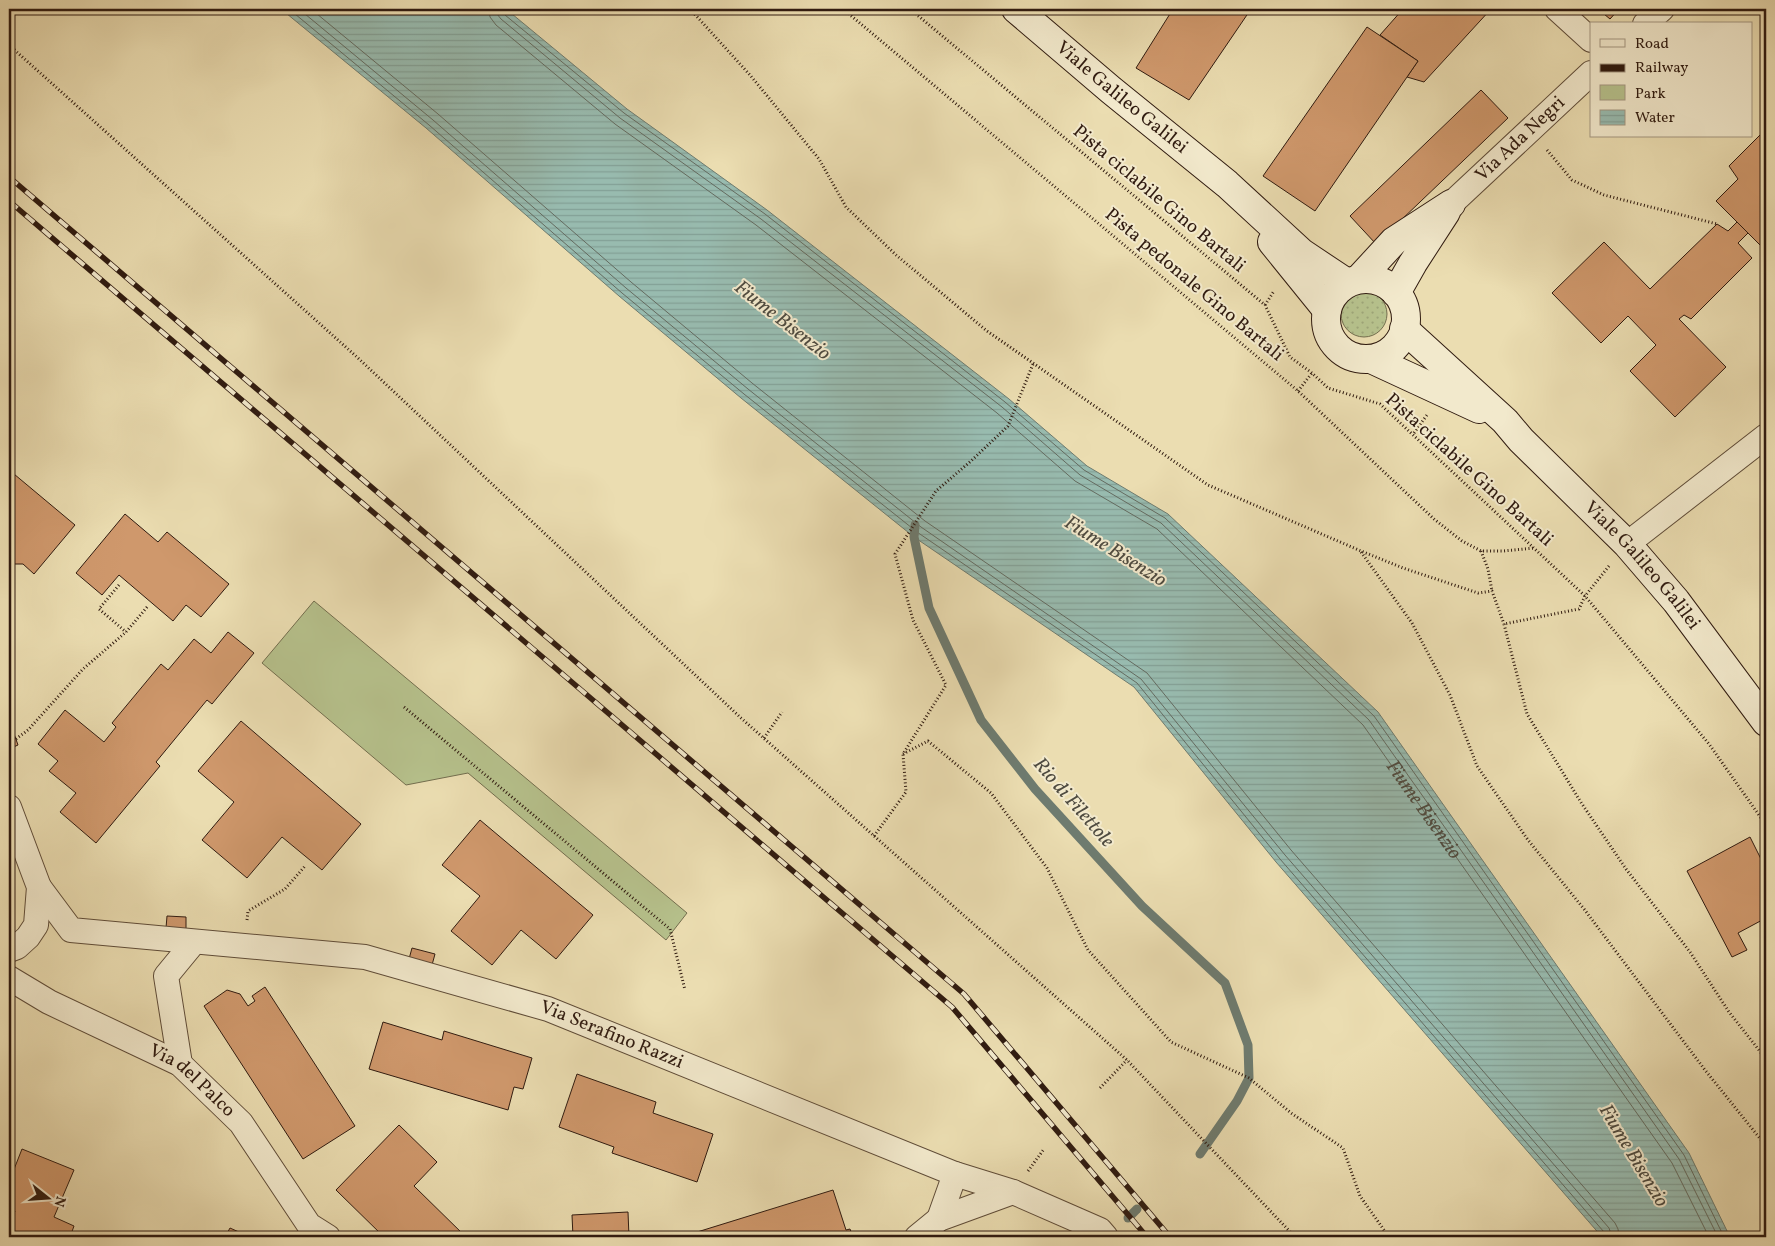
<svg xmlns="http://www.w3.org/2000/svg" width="1775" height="1246" font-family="Vollkorn,serif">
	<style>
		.grass { fill: url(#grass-dots); stroke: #736e4e }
		.park { fill: #b6c18c; stroke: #736e4e }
		.water { fill: url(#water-rules); stroke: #6e7b6f }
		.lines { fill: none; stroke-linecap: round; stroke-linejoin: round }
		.shore { stroke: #646b60; stroke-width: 1 }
		.stream { stroke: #6e7b6f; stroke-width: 9 }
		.building { fill: #cf986c; stroke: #301b10 }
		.minor-casing { stroke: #5f4c38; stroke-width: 26 }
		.secondary-casing { stroke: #301b10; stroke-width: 30 }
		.path { stroke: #301b10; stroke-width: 3; stroke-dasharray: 1 2.5; stroke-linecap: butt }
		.minor { stroke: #f2e9cc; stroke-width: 24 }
		.secondary { stroke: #f2e9cc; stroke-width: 28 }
		.rail-casing { stroke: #301b10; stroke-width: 5.5 }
		.rail { stroke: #f2e9cc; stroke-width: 4; stroke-dasharray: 11; stroke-linecap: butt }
		.labels { text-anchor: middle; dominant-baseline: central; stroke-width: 4; stroke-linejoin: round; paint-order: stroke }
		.street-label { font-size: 19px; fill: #301b10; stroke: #f2e9cc }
		.water-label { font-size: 20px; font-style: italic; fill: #4f4b40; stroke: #f2e9cc }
	</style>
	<defs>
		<pattern id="grass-dots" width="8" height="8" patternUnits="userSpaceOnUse" patternTransform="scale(1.25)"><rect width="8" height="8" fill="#b6c18c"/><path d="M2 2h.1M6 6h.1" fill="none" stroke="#9da578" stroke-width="1.8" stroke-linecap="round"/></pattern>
		<pattern id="water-rules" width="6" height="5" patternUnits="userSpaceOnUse" patternTransform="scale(1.25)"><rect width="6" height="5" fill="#98bbaf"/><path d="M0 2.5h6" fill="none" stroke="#83a096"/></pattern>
	</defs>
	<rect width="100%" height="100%" fill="#ebddb1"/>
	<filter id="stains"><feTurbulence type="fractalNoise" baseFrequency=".004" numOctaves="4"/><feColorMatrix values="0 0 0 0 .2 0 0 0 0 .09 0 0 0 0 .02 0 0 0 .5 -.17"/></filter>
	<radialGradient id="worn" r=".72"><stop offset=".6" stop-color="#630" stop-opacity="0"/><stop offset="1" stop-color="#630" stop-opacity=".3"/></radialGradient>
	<circle class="grass" cx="1364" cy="314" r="23"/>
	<path class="park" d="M314 601 687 913 666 940 468 773 406 785 262 663Z"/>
	<path class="water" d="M281 9H506L627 109 767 210 1009 399 1087 466 1168 514 1378 712 1689 1153 1730 1237H1602L1276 862 1134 687 914 537 741 398 619 296 426 128Z"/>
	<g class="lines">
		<g class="shore">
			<path d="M289 9 429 125 622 293 744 394 917 532 1137 683 1280 859 1604 1232 1606 1237"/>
			<path d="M299 9 433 120 626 288 748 389 921 527 1141 679 1285 855 1609 1228 1612 1237"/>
			<path d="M311 9 438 114 631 282 752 383 925 521 1147 673 1291 850 1615 1223 1618 1229 1619 1237"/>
			<path id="s1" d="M489 9 490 17 496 25 615 124 756 225 997 413 1075 481 1157 529 1363 725 1672 1163 1709 1237"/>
			<path d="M497 9V14L501 19 620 118 761 219 1002 407 1080 475 1161 523 1369 720 1679 1159 1718 1237"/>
			<path d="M503 9 505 15 624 113 765 214 1005 402 1084 470 1165 518 1374 716 1684 1155 1724 1237"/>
		</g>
		<g class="stream">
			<path d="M915 525 914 537 929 608 981 720 1035 789 1142 906 1225 983 1248 1045 1249 1078 1237 1101 1200 1154"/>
			<path d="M1128 1218 1137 1209"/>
		</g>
	</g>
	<g class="building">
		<path d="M1173 9H1251L1189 100 1136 68Z"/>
		<path d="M1403 9H1491L1424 82 1407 77 1418 61 1380 35Z"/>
		<path d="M1598 9H1619L1610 19Z"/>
		<path d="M1367 27 1418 61 1315 211 1263 176Z"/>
		<path d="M1481 90 1508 118 1376 244 1350 216Z"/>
		<path d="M1766 129V248L1765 250 1716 201 1738 179 1729 166Z"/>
		<path d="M1737 222 1748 233 1738 243 1752 258 1691 319 1684 315 1679 319 1726 367 1675 417 1630 371 1656 345 1628 316 1601 343 1552 293 1604 242 1650 289 1717 224 1728 231Z"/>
		<path d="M14 474 75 525 34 574 23 564H12L9 562V480Z"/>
		<path d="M125 514 158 542 167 532 229 584 201 617 186 605 173 621 119 575 102 595 76 573Z"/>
		<path d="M228 632 254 653 212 704 207 700 156 762 160 766 96 843 60 812 76 793 49 771 58 761 38 744 65 710 104 742 116 727 112 723 161 664 168 670 194 639 211 653Z"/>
		<path d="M241 721 361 824 322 870 282 837 247 878 202 840 234 802 198 771Z"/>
		<path d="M13 731 18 745 9 749V733Z"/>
		<path d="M480 820 593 915 556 959 521 930 492 965 451 931 480 896 442 865Z"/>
		<path d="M1750 837 1766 869V918L1738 933 1747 950 1732 957 1687 871Z"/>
		<path d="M167 916 186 917V929L166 928Z"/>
		<path d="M412 948 435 954 432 965 409 959Z"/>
		<path d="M265 987 355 1126 303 1159 204 1006 227 990 240 994 248 1006 255 1001 252 996Z"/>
		<path d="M383 1022 442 1040 444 1031 532 1058 523 1089 514 1087 508 1110 369 1069Z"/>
		<path d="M577 1074 656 1102 653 1113 713 1134 697 1182 612 1153 614 1147 559 1127Z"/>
		<path d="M399 1125 437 1162 414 1186 466 1237H384L336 1190Z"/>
		<path d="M22 1149 74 1170 54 1217 74 1226 70 1237H9V1226L15 1211 9 1208V1182Z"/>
		<path d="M833 1190 846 1230 850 1229 853 1237H681Z"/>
		<path d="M628 1212 629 1237H573L572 1215Z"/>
		<path d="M230 1228 250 1237H225Z"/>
	</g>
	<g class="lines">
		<defs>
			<g id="minor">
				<path d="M1557 9 1591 40"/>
				<path d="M1645 24 1662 9"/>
				<path id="s2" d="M1451 204 1591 73"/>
				<path d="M1627 544 1766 436"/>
				<path d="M9 807 39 887 36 925 28 937 17 947 9 950"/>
				<path id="s3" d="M39 887 71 930 365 957 548 1009 955 1174 1013 1192 1100 1230 1106 1237"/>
				<path id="s4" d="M9 978 49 1002 180 1064 241 1123 309 1225 328 1237"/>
				<path d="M180 1064 166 976 194 942"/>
				<path d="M939 1219 955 1174"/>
				<path d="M917 1237 939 1219 1013 1192"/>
			</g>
			<g id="secondary">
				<path id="s5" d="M1016 9 1111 90 1227 184 1302 253 1347 283"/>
				<path d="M1272 242 1327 310"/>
				<path d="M1359 279 1394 241 1451 204"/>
				<circle cx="1366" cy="319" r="40"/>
				<path d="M1396 293 1413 263 1446 212"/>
				<path id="s6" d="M1404 329 1505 421 1521 440 1627 544 1676 601 1766 722"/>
				<path d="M1371 359 1479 409"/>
			</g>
		</defs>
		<use href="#minor" class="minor-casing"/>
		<use href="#secondary" class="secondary-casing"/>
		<g class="path">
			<path d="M690 9 750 75 819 159 846 207 896 255 987 331 1208 485 1361 551 1403 568 1478 593 1492 591 1504 624"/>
			<path d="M843 9 1298 391 1434 519 1462 541 1481 551H1503L1535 548"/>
			<path d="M910 9 1265 305 1290 357 1312 373 1328 388 1380 404 1585 596 1709 744 1766 825"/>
			<path d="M9 45 358 358 741 718 1127 1060 1295 1237"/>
			<path d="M1547 150 1572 180 1604 195 1717 224"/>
			<path d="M1265 305 1274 291"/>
			<path d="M1298 391 1312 373"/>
			<path d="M1414 433 1427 415"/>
			<path d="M1481 551 1488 569 1492 591"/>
			<path d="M1361 552 1412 623 1450 695 1477 766 1528 840 1584 909 1705 1070 1766 1146"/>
			<path d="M1609 566 1585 596 1579 609 1504 624 1527 714 1582 804 1626 869 1690 952 1729 1012 1766 1059"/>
			<path d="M119 585 99 609 126 632"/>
			<path d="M404 707 670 929 685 990"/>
			<path d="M764 738 782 712"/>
			<path d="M16 739 28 730 83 669 126 632 148 606"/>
			<path d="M903 754 928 741 991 793 1047 868 1088 950 1171 1042 1249 1078 1291 1113 1343 1148 1360 1196 1389 1237"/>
			<path d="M874 836 906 792 903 754 946 685 913 620 895 554 936 491 971 461 1008 426 1033 364"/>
			<path d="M247 920 248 911 285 889 306 865"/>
			<path d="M1100 1088 1127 1060"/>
			<path d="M1028 1171 1044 1149"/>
		</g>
		<use href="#minor" class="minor"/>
		<use href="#secondary" class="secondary"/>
		<defs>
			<g id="rail">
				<path d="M9 177 964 994 1170 1237"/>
				<path d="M9 201 952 1007 1147 1237"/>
			</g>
		</defs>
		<use href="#rail" class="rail-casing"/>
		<use href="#rail" class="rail"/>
	</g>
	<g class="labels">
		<g class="street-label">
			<text stroke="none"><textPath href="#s5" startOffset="138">Viale Galileo Galilei</textPath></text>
			<text stroke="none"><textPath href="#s2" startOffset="95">Via Ada Negri</textPath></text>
			<text transform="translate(1159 199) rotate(40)">Pista ciclabile Gino Bartali</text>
			<text transform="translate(1194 285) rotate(40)">Pista pedonale Gino Bartali</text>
			<text transform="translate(1469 470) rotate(42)">Pista ciclabile Gino Bartali</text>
			<text stroke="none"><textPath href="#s6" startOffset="336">Viale Galileo Galilei</textPath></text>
			<text stroke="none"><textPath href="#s3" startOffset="608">Via Serafino Razzi</textPath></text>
			<text stroke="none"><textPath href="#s4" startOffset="211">Via del Palco</textPath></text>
		</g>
		<g class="water-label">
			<text transform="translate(782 321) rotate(38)">Fiume Bisenzio</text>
			<text transform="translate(1115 552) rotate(32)">Fiume Bisenzio</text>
			<text transform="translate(1073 803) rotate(49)">Rio di Filettole</text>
			<text stroke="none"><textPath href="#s1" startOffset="1239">Fiume Bisenzio</textPath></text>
			<text transform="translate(1633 1156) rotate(59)">Fiume Bisenzio</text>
		</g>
	</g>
	<rect width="1775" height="1246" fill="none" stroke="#ebddb1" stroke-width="30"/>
	<rect x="10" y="10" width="1755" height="1226" fill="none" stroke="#301b10" stroke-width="2.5"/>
	<rect x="15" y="15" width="1745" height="1216" fill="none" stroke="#301b10"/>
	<rect x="1590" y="22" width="162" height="115" fill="#f2e9cc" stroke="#a49781"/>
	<rect x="1600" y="39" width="25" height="8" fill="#f2e9cc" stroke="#a49781"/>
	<text x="1635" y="48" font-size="15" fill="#301b10">Road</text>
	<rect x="1600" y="64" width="25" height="8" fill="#301b10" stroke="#a49781"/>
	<text x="1635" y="72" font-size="15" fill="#301b10">Railway</text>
	<rect x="1600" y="85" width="25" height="15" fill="#b6c18c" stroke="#a49781"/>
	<text x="1635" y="98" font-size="15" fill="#301b10">Park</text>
	<rect x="1600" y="110" width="25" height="15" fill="url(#water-rules)" stroke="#a49781"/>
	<text x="1635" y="122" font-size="15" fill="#301b10">Water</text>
	<g transform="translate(48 1198) rotate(107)" stroke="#f2e9cc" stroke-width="4" paint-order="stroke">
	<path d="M0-4L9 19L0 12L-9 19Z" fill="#301b10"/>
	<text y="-8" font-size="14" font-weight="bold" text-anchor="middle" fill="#301b10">N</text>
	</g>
	<rect width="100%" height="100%" filter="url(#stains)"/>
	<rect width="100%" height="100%" fill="url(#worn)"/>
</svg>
